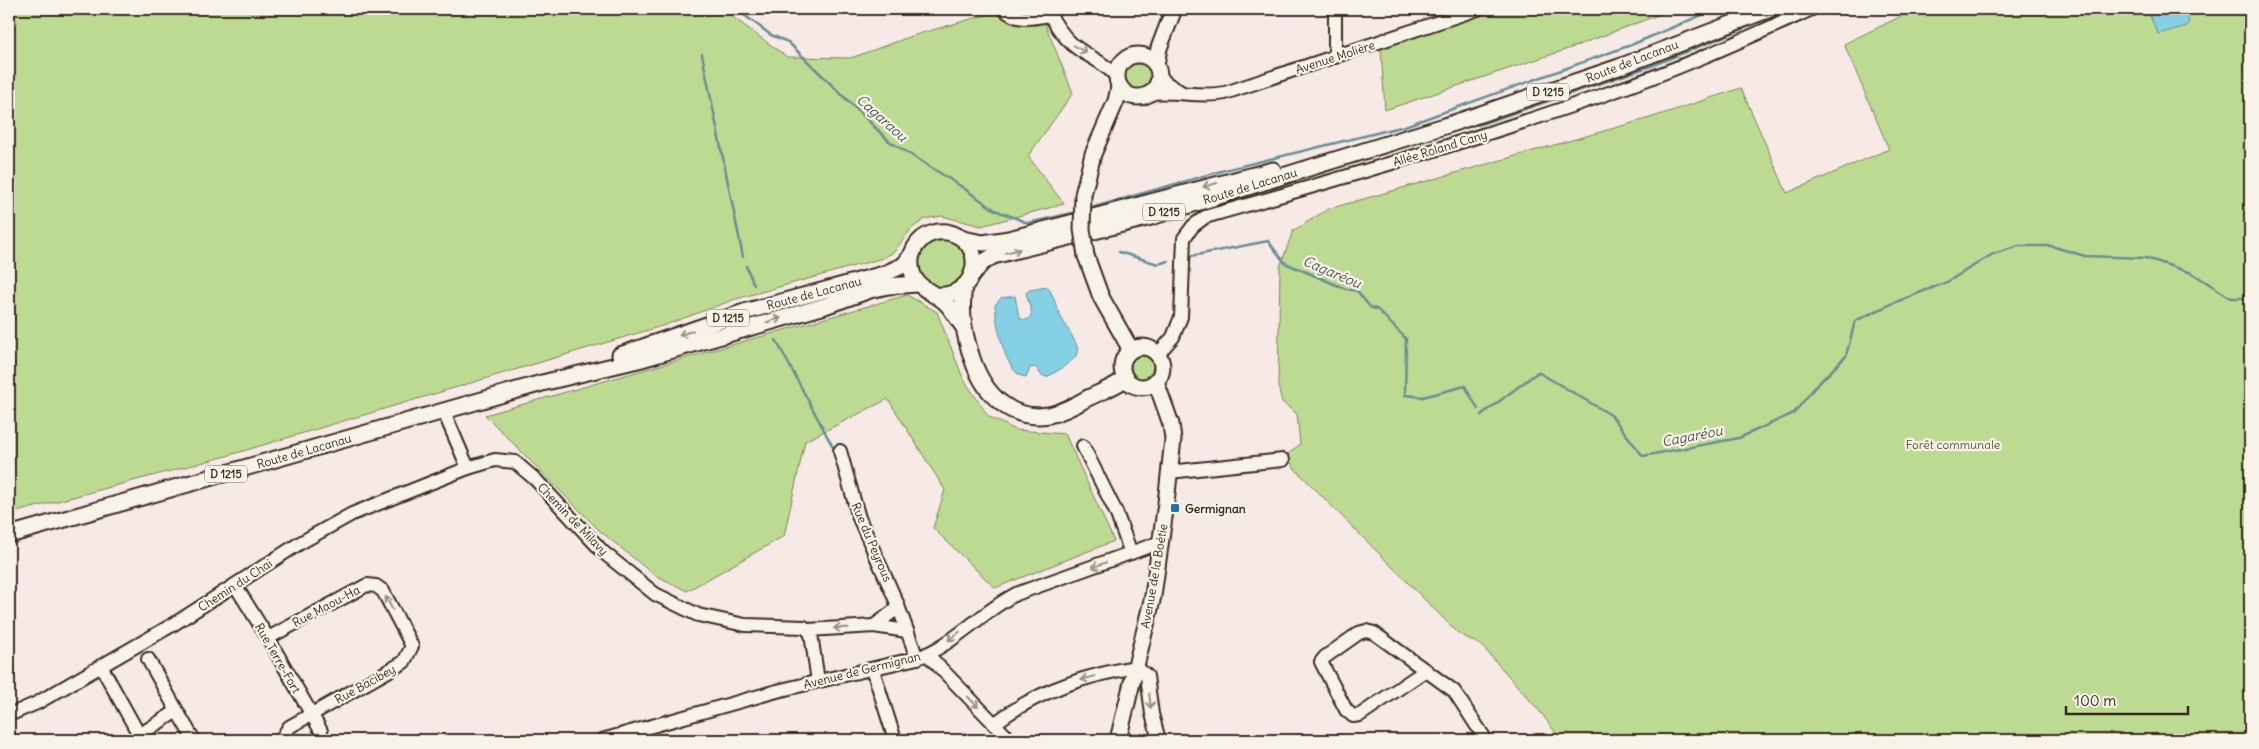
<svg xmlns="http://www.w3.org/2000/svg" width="2259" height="749" font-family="Delius,sans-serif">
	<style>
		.green { fill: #bdda92; stroke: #7c8258 }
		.water { fill: #85d0e5; stroke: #678e95 }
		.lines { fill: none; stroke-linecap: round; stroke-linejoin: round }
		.stream { stroke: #678e95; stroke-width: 2.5 }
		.minor-casing { stroke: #3b2a1e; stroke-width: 16 }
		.major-casing { stroke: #3b2a1e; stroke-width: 19 }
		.minor { stroke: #f7f3e8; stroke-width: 12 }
		.major { stroke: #f7f3e8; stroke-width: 15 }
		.major-bridge-casing { stroke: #3b2a1e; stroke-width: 19; stroke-linecap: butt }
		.major-bridge { stroke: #f7f3e8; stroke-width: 15 }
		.oneway { stroke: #998e83 }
		.poi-dot { fill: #1f6fb2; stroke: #f7f3e8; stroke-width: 2 }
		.labels { text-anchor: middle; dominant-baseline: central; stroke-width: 4.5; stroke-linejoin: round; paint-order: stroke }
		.shield { fill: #f7f3e8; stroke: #73665b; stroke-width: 1 }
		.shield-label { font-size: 11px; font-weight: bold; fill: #3b2a1e }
		.street-label { font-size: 12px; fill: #3b2a1e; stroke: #f7f3e8 }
		.park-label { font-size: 12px; fill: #5c563b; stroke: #f7f3e8 }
		.poi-label { font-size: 12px; font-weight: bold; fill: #3b2a1e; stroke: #f7f3e8; text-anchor: start }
		.water-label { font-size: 14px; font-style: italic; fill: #4e5450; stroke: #f7f3e8 }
	</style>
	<rect width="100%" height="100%" fill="#f6e9e6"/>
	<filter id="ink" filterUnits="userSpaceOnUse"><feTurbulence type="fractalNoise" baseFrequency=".02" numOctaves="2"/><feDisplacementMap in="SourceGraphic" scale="10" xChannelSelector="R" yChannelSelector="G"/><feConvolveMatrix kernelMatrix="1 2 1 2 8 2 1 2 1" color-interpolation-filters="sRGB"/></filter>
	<g filter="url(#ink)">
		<g class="green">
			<path d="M9 9H722L787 57 851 58 915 35 1006 9H1039L1073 93 1028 156 1064 204 981 226 942 216 925 219 911 229 894 252 883 258 736 299 665 325 223 457 9 514Z"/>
			<path d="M1494 9H1674L1568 49 1385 110 1381 49Z"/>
			<path d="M1916 9H2250V740H1561L1542 714 1482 646 1458 633 1294 468 1287 455 1300 444 1297 414 1282 402 1278 386 1280 267 1293 231 1328 209 1650 118 1741 88 1787 193 1889 149 1844 44Z"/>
			<circle cx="1137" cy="76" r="14"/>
			<circle cx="943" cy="263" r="24"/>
			<path d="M907 295 937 312 963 378 988 416 1016 430 1065 434 1114 541 995 588 933 528 945 490 888 399 805 441 784 536 687 591 653 574 600 531 485 415Z"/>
			<circle cx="1143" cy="368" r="14"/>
		</g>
		<g class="water">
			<path d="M2147 9H2186L2189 23 2187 26 2158 34Z"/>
			<path d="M1047 287C1054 293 1055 306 1060 315 1080 353 1091 351 1047 377L1041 375 1036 367 1030 368 1026 377C1005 376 996 323 995 305L1001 298 1015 296 1019 317 1024 320 1029 319 1032 313 1026 293 1030 290Z"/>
		</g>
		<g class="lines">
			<g class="stream">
				<path d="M736 9 771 35 788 42 889 141 959 185 995 210 1028 223 1077 212"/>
				<path d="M702 54 743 257"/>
				<path d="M1478 125 1651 66 1791 9"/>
				<path d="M1087 209 1225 170 1405 126 1631 45 1716 9"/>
				<path d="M1119 252 1158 264 1168 261"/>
				<path d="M1191 256 1268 241 1285 263 1346 289 1357 291 1370 307 1378 310 1406 339 1405 395 1423 397 1465 386 1478 409"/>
				<path d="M746 266 754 285"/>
				<path d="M776 340 835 451"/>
				<path d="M1481 415 1538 372 1611 415 1643 456 1739 438 1794 413 1815 387 1846 356 1855 321 1891 304 1947 282 1993 254 2019 246H2051L2085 256 2146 258 2192 273 2231 298H2250"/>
			</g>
			<defs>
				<g id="minor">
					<path d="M1004 9C1017 22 1033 18 1050 15"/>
					<path d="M1047 9C1053 21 1062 35 1072 44 1087 57 1102 60 1116 76"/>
					<path d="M1335 9V57"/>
					<path d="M1159 74 1165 82 1181 92"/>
					<path d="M1150 93C1175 90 1200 98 1225 93L1478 9"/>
					<path d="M1158 354 1173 337 1181 317 1184 238 1193 226 1205 217C1340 179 1474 140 1606 94 1677 70 1745 39 1812 9"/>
					<path d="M444 412 468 468"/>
					<path d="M1083 446 1116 512 1131 553"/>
					<path d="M840 451 859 518 897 603 917 658"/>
					<path d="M1169 472 1283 460"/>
					<path d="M235 585 268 638 321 731"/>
					<path d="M874 626 895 610 897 603"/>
					<path d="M808 630 811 634 818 681"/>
					<path d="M268 638 367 585 376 586 383 591 412 646 404 662 289 727 281 740"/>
					<path d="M927 654 1010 740"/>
					<path d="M101 666 142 740"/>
					<path d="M873 670 895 740"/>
					<path d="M1426 670 1360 715 1353 716 1346 710 1321 662 1325 657 1359 633 1366 631 1374 633 1454 691 1486 740"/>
					<path d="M177 711 194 740"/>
					<path d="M9 715 37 703 174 624 300 543 352 514 468 468 495 460 515 462 536 480 603 552 655 594 698 615 745 625 804 627 808 630 874 626 907 631"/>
					<path d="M994 724C1034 693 1086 675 1136 667L1147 676 1152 714 1159 740"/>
					<path d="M139 735 177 711 148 659"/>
					<path d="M602 740 777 691 917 658C954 645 981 612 1016 594L1161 542"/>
				</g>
				<g id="major">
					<circle cx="1138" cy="76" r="21"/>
					<path d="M1156 65 1159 48 1174 9"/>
					<path d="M1083 195 1093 154 1116 101 1119 87"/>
					<path d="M963 239 983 243 1009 239 1273 170"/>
					<path d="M1086 256 1101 297 1131 350"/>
					<path d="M972 275 982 263 993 256 1151 217 1451 124 1619 67 1770 9"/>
					<path d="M964 286C960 314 964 335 973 361 985 395 1011 421 1049 415 1063 412 1076 405 1088 398 1101 392 1114 387 1125 379"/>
					<path d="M934 295C979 300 990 241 947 232 939 231 929 233 922 239 914 246 910 256 911 266 913 289 932 290 946 303 952 309 957 318 962 325"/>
					<circle cx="1142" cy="367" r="20"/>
					<path d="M620 355 744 312 884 274 904 265 912 254"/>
					<path d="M9 535 542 383 638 360 825 306 870 290 888 286 917 284"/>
					<path d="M1118 740 1153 596 1166 503 1173 439 1171 424 1156 382"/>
				</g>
			</defs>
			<use href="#minor" class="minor-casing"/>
			<use href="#major" class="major-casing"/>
			<use href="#minor" class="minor"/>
			<use href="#major" class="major"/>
			<defs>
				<path id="major-bridge" d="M1083 195 1082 229 1086 256"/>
			</defs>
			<use href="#major-bridge" class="major-bridge-casing"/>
			<use href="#major-bridge" class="major-bridge"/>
		</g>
		<defs><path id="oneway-shaft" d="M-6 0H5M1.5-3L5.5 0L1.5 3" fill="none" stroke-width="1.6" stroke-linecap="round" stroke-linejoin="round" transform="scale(1.25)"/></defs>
		<g class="oneway">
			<use href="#oneway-shaft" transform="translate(1080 49) rotate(30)"/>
			<use href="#oneway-shaft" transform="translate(1210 185) rotate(165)"/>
			<use href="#oneway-shaft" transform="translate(1013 251) rotate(-14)"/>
			<use href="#oneway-shaft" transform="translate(774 320) rotate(-17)"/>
			<use href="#oneway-shaft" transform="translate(686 333) rotate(161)"/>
			<use href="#oneway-shaft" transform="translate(1099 565) rotate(160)"/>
			<use href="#oneway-shaft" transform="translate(389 603) rotate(-118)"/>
			<use href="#oneway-shaft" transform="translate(841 628) rotate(179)"/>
			<use href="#oneway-shaft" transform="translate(954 636) rotate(143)"/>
			<use href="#oneway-shaft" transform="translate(1088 678) rotate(164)"/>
			<use href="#oneway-shaft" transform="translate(1150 701) rotate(84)"/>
			<use href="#oneway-shaft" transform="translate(973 702) rotate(46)"/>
		</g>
	</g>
	<rect class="poi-dot" x="1170" y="503" width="10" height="10" rx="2.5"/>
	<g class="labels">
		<g class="shield">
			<rect x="1527" y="83.5" width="42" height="17" rx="4"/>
			<rect x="1143" y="203.5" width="42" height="17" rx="4"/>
			<rect x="707" y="309.5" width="42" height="17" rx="4"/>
			<rect x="205" y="465.5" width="42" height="17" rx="4"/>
		</g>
		<g class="shield-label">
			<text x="1548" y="92">D 1215</text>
			<text x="1164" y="212">D 1215</text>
			<text x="728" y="318">D 1215</text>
			<text x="226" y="474">D 1215</text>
		</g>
		<g class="street-label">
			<text transform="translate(1335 57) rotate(-18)">Avenue Molière</text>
			<text transform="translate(1632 61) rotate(-21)">Route de Lacanau</text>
			<text transform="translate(1440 148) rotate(-17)">Allée Roland Cany</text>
			<text transform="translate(1250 186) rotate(-17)">Route de Lacanau</text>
			<text transform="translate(814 293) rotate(-15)">Route de Lacanau</text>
			<text transform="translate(304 451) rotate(-16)">Route de Lacanau</text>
			<text transform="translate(573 519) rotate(46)">Chemin de Milavy</text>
			<text transform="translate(872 542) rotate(67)">Rue du Peyrous</text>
			<text transform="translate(1154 576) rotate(-80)">Avenue de la Boétie</text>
			<text transform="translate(235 585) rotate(-33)">Chemin du Chai</text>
			<text transform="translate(326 606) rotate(-28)">Rue Maou-Ha</text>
			<text transform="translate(278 658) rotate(60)">Rue Terre-Fort</text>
			<text transform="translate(862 670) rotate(-14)">Avenue de Germignan</text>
			<text transform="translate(365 684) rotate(-29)">Rue Bacibey</text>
		</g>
		<g class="park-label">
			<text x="1953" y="444">Forêt communale</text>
		</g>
		<g class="poi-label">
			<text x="1185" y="508">Germignan</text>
		</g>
		<g class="water-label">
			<text transform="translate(882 118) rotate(42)">Cagaraou</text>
			<text transform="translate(1332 272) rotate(23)">Cagaréou</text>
			<text transform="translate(1692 436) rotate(-11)">Cagaréou</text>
		</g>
	</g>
	<rect width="2259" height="749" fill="none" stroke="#f7f3e8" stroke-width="30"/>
	<rect x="15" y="15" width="2229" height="719" fill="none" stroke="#3b2a1e" stroke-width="2" filter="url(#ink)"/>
	<path d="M2066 706v8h122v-8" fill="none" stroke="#3b2a1e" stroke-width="2.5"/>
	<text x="2074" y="706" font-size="15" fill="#3b2a1e" stroke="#f7f3e8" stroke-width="4" paint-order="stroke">100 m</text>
</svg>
